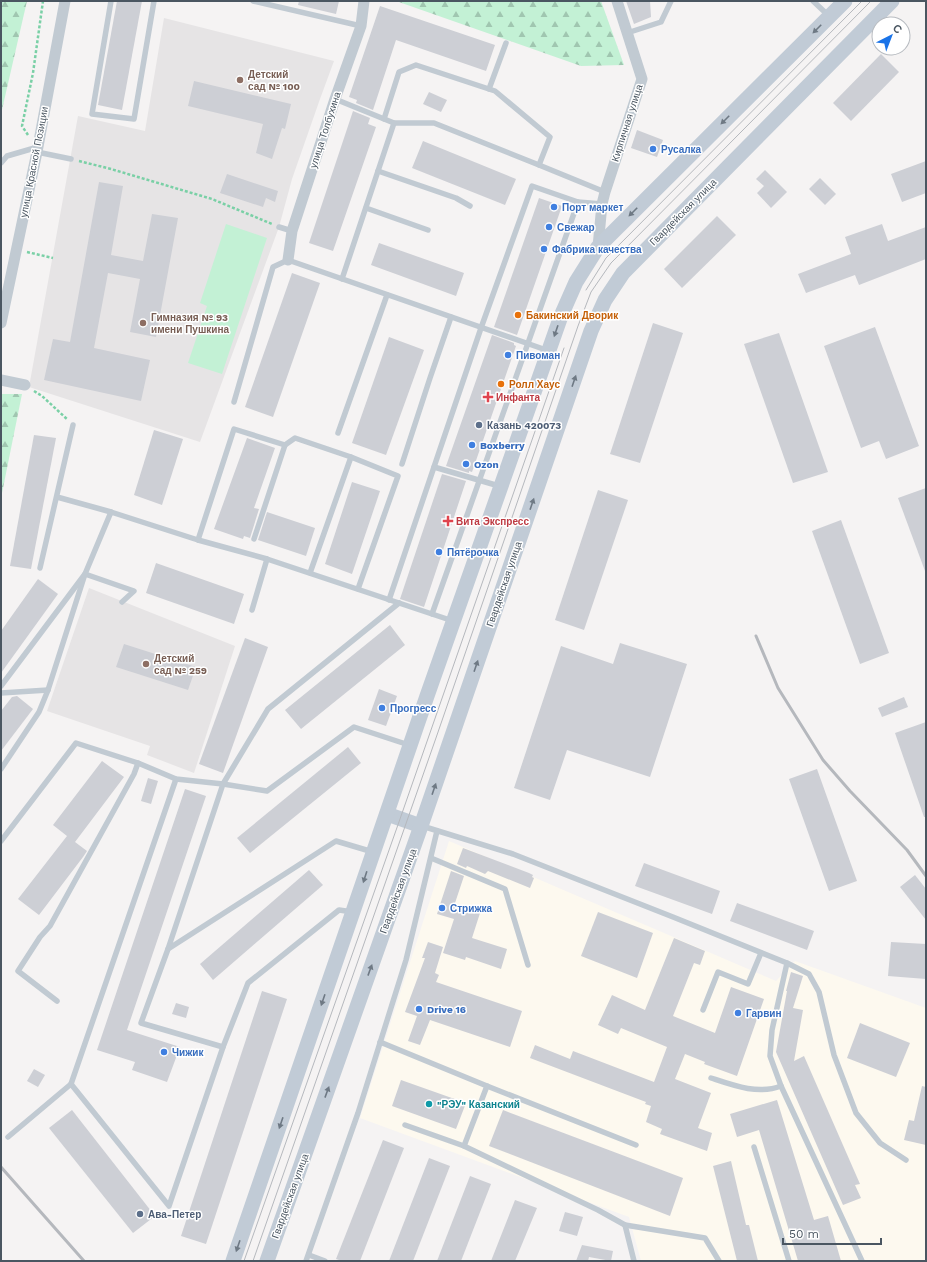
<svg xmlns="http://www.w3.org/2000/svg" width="927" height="1262" font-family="'Work Sans',sans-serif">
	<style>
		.commercial { fill: #fdf9ef }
		.education { fill: #e6e4e5 }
		.forest { fill: url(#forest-firs) }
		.pitch { fill: #c3f1d5 }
		.building { fill: #cdcfd5 }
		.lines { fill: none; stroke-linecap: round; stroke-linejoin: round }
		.path { stroke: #7ad0a6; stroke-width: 2.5; stroke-dasharray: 3 2; stroke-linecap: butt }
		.service { stroke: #c1cad2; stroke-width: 5.5 }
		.minor { stroke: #c1cad2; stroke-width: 11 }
		.secondary { stroke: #c1cbd6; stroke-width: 15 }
		.tram { stroke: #b5b8bd; stroke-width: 1 }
		.rail { stroke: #b5b8bd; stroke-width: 3 }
		.oneway { fill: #6e7984 }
		.education-dot { fill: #8d6e63; stroke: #fff; stroke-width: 1.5 }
		.shop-dot { fill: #3f7fe0; stroke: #fff; stroke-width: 1.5 }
		.food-dot { fill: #e8710a; stroke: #fff; stroke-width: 1.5 }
		.health-dot { fill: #e0444e; stroke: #fff; stroke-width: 1.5 }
		.service-dot { fill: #5c6f8a; stroke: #fff; stroke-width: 1.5 }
		.culture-dot { fill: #0f9aa8; stroke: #fff; stroke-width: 1.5 }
		.labels { text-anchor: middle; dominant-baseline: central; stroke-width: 3; stroke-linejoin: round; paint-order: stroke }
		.education-label { font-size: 10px; font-weight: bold; fill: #785e54; stroke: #fff; text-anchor: start }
		.street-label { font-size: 10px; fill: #4a5661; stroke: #fff }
		.shop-label { font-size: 10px; font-weight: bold; fill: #366cbe; stroke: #fff; text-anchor: start }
		.food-label { font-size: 10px; font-weight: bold; fill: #c56008; stroke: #fff; text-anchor: start }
		.health-label { font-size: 10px; font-weight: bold; fill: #be3a42; stroke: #fff; text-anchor: start }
		.service-label { font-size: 10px; font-weight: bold; fill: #4e5e75; stroke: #fff; text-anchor: start }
		.culture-label { font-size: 10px; font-weight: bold; fill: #0d838f; stroke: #fff; text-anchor: start }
	</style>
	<defs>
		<pattern id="forest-firs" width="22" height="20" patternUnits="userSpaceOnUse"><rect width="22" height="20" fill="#c3f1d5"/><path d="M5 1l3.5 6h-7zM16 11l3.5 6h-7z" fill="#a0c6b0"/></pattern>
	</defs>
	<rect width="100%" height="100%" fill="#f5f3f3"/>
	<path class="commercial" d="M449 841 776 981 795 961 926 1008V1261H641L629 1217 360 1118Z"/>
	<g class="education">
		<path d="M164 18 334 61 320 99 292 179 279 227 200 442 29 387 78 116 145 131Z"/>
		<path d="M89 588 235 646 194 773 147 755 150 746 47 711Z"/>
	</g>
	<g class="forest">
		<path d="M1 1H27L1 114Z"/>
		<path d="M396 1H601L624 65 581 66Z"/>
		<path d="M1 394H22L1 498Z"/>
	</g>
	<path class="pitch" d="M226 224 267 238 222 374 188 363 207 306 200 303Z"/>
	<g class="building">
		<path d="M117 1H142L122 110 98 105Z"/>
		<path d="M299 1H339L336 14 298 5Z"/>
		<path d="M626 1H650L651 17 634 24Z"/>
		<path d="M380 6 495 45 486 71 396 40 373 110 356 103 357 100 349 97Z"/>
		<path d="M881 54 899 72 851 121 833 103Z"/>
		<path d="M194 81 291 104 285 129 282 128 272 159 256 153 263 124 188 106Z"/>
		<path d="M429 92 447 100 441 112 423 104Z"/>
		<path d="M353 111 370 118 368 124 376 127 333 251 309 243Z"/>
		<path d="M637 130 663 140 657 157 631 148Z"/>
		<path d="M423 141 516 179 505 205 412 168Z"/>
		<path d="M926 161V193L902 202 891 174Z"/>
		<path d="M765 170 787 192 771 208 757 193 764 186 756 179Z"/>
		<path d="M227 174 278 191 275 202 266 198 263 207 220 193Z"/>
		<path d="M820 178 836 194 825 205 809 189Z"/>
		<path d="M99 182 123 186 111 255 143 261 152 214 178 218 156 337 130 332 140 279 108 273 94 348 150 360 141 401 44 380 53 339 70 342Z"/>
		<path d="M539 198 562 206 517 335 494 327Z"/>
		<path d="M717 216 736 235 682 288 664 269Z"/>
		<path d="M882 224 888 241 926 227V259L859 285 855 275 806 293 798 274 851 254 845 237Z"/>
		<path d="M379 243 464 273 456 296 371 265Z"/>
		<path d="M292 273 320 283 273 417 245 407Z"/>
		<path d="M653 323 683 333 640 463 610 454Z"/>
		<path d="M875 327 919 446 886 459 879 441 861 448 824 346Z"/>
		<path d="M779 333 828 472 793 483 744 344Z"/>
		<path d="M492 335 514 343V345L516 346 472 472 469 471V473L446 466Z"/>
		<path d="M389 337 424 350 386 455 352 443Z"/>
		<path d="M154 430 183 439 162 505 134 495Z"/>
		<path d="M34 435 56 438 31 569 10 566Z"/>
		<path d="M247 438 275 448 254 508 259 509 250 538 244 536 243 539 214 529Z"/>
		<path d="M442 474 466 481 424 607 400 599Z"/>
		<path d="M352 482 380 491 352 574 325 564Z"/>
		<path d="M926 488V571H925L898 498Z"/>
		<path d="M598 490 628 500 584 630 555 620Z"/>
		<path d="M267 512 315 528 306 556 258 540Z"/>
		<path d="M841 520 889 653 860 664 812 531Z"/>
		<path d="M156 563 244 594 234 624 146 593Z"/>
		<path d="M38 579 58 594 1 673V631Z"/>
		<path d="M390 625 405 645 301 729 285 710Z"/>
		<path d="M245 638 268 647 223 773 199 764Z"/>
		<path d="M620 643 687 664 650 777 567 750 550 800 514 788 561 646 613 664Z"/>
		<path d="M124 644 196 667 188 690 116 667Z"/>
		<path d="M379 689 397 696 386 726 368 720Z"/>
		<path d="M17 696 33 709 1 751V711L12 697Z"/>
		<path d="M904 697 908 707 882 717 878 708Z"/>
		<path d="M926 722V817H924L895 733Z"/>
		<path d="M348 747 361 763 250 853 237 838Z"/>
		<path d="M102 761 124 777 75 842 87 851 83 857 39 915 18 899 67 836 53 825Z"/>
		<path d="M817 769 857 881 829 891 789 779Z"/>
		<path d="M148 778 158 781 151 804 141 801Z"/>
		<path d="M185 789 206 796 127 1030 180 1047 167 1082 132 1070 135 1062 97 1050Z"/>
		<path d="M463 848 529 873 533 875 532 877 534 878 530 888 488 871 485 874 467 866 466 868 457 864Z"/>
		<path d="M644 863 720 891 712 914 635 886Z"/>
		<path d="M309 870 323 885 213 980 200 964Z"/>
		<path d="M451 871 464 876 454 906 480 913 472 938 507 949 501 969 466 957 465 960 443 953 454 919 437 914Z"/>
		<path d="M915 875 926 889V920L900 887Z"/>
		<path d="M737 903 814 931 807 950 730 921Z"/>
		<path d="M598 912 653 933 637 978 581 956Z"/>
		<path d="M674 938 705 951 700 965 694 963 673 1016 715 1033 731 987 764 999 737 1076 704 1064 705 1062 685 1054 675 1079 711 1093 698 1128 712 1133 707 1151 660 1134 662 1129 646 1122 651 1106 645 1104 646 1102 530 1058 535 1045 570 1059 573 1051 654 1082 667 1047 621 1028 618 1034 598 1025 612 995 645 1010Z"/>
		<path d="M428 942 443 947 435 973 439 975 436 982 522 1011 510 1047 430 1020 420 1045 408 1041 417 1016 405 1012 425 958H422Z"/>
		<path d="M891 942 926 944V979L888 976Z"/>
		<path d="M791 972 803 976 793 1008 803 1010 794 1061 804 1056 860 1184 855 1185 861 1198 843 1205 776 1052 787 991H786Z"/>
		<path d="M262 991 287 999 206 1244 181 1236Z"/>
		<path d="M176 1003 189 1007 186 1018 172 1014Z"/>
		<path d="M860 1023 910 1043 896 1077 847 1058Z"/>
		<path d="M34 1069 45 1075 38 1087 27 1081Z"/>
		<path d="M401 1080 466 1103 456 1129 392 1106Z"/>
		<path d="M922 1086 926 1087V1145L904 1140 909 1120 914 1121Z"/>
		<path d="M777 1100 814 1220 828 1216 841 1261H798L759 1130 737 1137 730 1114Z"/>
		<path d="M72 1110 155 1216 133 1233 49 1128Z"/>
		<path d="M503 1110 683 1178 670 1216 489 1146Z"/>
		<path d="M383 1140 404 1148 360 1261H342L336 1259Z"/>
		<path d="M429 1158 450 1166 413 1261H389Z"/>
		<path d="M731 1161 746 1225H749L758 1261H737L713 1166Z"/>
		<path d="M470 1176 491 1184 461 1261H437Z"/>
		<path d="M515 1200 537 1208 515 1261H491Z"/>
		<path d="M565 1212 583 1217 577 1236 559 1231Z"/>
		<path d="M582 1245 613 1251 611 1261 589 1257 588 1261H576Z"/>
	</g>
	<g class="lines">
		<g class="path">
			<path d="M28 135 22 126 33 73 43 1"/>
			<path d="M79 161 111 169 212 199 272 224"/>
			<path d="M27 252 53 258"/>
			<path d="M34 391 42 396 68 420"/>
		</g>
		<g class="service">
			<path d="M111 1 92 114 134 119 154 1"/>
			<path d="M253 1 361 26"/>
			<path d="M813 1 829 16"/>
			<path d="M627 33 661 22 671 1"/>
			<path d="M489 89 506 43"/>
			<path d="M335 99 394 123H434L539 165 605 192"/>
			<path d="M384 119 399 72 416 65 495 91 550 137 539 165"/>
			<path d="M37 152 71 159"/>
			<path d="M1 163 7 156 38 147"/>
			<path d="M378 171 456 198 470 206"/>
			<path d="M366 208 428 230"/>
			<path d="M279 227 292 231"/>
			<path d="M342 279 394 123"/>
			<path d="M234 402 273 267 288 260 549 351"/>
			<path d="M338 433 387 295"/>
			<path d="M285 445 295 438 351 457 310 573"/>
			<path d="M351 457 398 476 358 589"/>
			<path d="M402 464 430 378 451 317"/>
			<path d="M434 467 499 486"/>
			<path d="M57 497 111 512"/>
			<path d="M198 540 267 559 453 621"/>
			<path d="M40 568 73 425"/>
			<path d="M389 600 481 328 532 186 578 202"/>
			<path d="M252 610 267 559"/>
			<path d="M432 614 578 202 602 204"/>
			<path d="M1 686 85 574 134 591 122 602"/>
			<path d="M1 693 48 690"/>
			<path d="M1 769 39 712 48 690 85 574 111 512 198 540 234 429 285 445 254 539"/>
			<path d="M176 779 71 1084 169 1206 223 1047 248 983 339 910 353 912"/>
			<path d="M422 826 513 854 673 917 787 963 772 1030 770 1056 781 1086 862 1261"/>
			<path d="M1 841 76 743 138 763 176 779 223 784 267 791 354 727 409 745"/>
			<path d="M431 858 505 889 528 965"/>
			<path d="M168 949 223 784 268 709 399 603"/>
			<path d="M787 963 809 974 819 992 834 1055 856 1113 880 1143 906 1160"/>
			<path d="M57 1001 18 971 40 937 50 926 134 774 138 763"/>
			<path d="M703 1010 718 972 748 984 761 953"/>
			<path d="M380 1042 487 1086 636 1145"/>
			<path d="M223 1047 141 1023 168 949 336 841 373 852"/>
			<path d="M711 1078C732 1085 758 1095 781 1086"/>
			<path d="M405 1125 464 1146 598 1210 625 1225 705 1238 719 1261"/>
			<path d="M8 1137 71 1084"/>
			<path d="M464 1146 487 1086"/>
			<path d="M754 1147 789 1261"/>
			<path d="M625 1225 634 1261"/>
			<path d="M309 1255 325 1261"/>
			<path d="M306 1261 358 1113 406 960 437 831"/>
		</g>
		<g class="minor">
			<path d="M598 247 602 204 605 192 642 79 617 1"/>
			<path d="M288 260 292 231 335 99 361 26 364 1"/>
			<path d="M1 323 37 152 65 1"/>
			<path d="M1 380 25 385"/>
		</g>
		<g class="secondary">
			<path d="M387 814 421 826"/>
			<path d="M233 1261 427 696 561 316 576 282 598 247 845 1"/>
			<path d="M267 1261 421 826 591 331 605 300 623 273 892 1"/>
		</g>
		<g class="tram">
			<path d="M586 290 606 258 862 1"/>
			<path d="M244 1261 400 819 564 348"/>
			<path d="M253 1261 437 735 578 326 591 292 611 263 871 1"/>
		</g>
		<g class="rail">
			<path d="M756 636 778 688 823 760 850 791 907 850 926 876"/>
			<path d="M1 1167 84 1261"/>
		</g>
	</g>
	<defs><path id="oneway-solid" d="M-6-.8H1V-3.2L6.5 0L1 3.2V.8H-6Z"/></defs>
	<g class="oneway">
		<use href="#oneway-solid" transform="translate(817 29) rotate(135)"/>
		<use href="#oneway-solid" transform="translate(725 120) rotate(135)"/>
		<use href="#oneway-solid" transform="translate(633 212) rotate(135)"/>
		<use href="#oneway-solid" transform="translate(556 331) rotate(109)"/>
		<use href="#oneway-solid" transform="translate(574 381) rotate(-71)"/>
		<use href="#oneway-solid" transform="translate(532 504) rotate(-71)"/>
		<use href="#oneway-solid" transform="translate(476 666) rotate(-71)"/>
		<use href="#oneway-solid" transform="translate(434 789) rotate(-71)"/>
		<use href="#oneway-solid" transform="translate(365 877) rotate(108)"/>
		<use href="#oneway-solid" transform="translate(370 970) rotate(-70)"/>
		<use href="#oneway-solid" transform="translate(323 1000) rotate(109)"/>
		<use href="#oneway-solid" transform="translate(327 1092) rotate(-70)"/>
		<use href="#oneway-solid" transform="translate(281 1123) rotate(109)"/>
		<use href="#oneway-solid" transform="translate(238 1246) rotate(109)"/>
	</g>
	<g class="education-dot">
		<circle cx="240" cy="80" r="4"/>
		<circle cx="143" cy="323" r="4"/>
		<circle cx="146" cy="664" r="4"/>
	</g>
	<g class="shop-dot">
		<circle cx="653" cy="149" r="4"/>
		<circle cx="554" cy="207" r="4"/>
		<circle cx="549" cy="227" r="4"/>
		<circle cx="544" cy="249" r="4"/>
		<circle cx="508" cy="355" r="4"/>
		<circle cx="472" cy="445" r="4"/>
		<circle cx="466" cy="464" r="4"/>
		<circle cx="439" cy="552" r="4"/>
		<circle cx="382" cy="708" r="4"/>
		<circle cx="442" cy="908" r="4"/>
		<circle cx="419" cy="1009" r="4"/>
		<circle cx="738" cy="1013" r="4"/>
		<circle cx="164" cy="1052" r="4"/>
	</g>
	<g class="food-dot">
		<circle cx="518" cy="315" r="4"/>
		<circle cx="501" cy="384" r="4"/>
	</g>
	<g class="health-dot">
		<path d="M486 391h4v4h4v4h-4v4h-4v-4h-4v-4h4z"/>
		<path d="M446 515h4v4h4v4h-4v4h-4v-4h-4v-4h4z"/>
	</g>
	<g class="service-dot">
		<circle cx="479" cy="425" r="4"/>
		<circle cx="140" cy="1214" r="4"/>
	</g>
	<circle class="culture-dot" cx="429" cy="1104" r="4"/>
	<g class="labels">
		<g class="education-label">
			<text x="248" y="74">Детский<tspan x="248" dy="12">сад № 100</tspan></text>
			<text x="151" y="317">Гимназия № 93<tspan x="151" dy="12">имени Пушкина</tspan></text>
			<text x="154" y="658">Детский<tspan x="154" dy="12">сад № 259</tspan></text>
		</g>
		<g class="street-label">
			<text transform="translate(627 123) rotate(-72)">Кирпичная улица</text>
			<text transform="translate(325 130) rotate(-72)">улица Толбухина</text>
			<text transform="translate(34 162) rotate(-79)">улица Красной Позиции</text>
			<text transform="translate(683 212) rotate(-45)">Гвардейская улица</text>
			<text transform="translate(504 584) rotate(-71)">Гвардейская улица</text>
			<text transform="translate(398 891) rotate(-70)">Гвардейская улица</text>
			<text transform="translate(290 1196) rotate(-70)">Гвардейская улица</text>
		</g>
		<g class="shop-label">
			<text x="661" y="149">Русалка</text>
			<text x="562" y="207">Порт маркет</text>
			<text x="557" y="227">Свежар</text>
			<text x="552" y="249">Фабрика качества</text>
			<text x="516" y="355">Пивоман</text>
			<text x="480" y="445">Boxberry</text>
			<text x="474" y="464">Ozon</text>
			<text x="447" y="552">Пятёрочка</text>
			<text x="390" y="708">Прогресс</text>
			<text x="450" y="908">Стрижка</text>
			<text x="427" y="1009">Drive 16</text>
			<text x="746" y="1013">Гарвин</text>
			<text x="172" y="1052">Чижик</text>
		</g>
		<g class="food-label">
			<text x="526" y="315">Бакинский Дворик</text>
			<text x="509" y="384">Ролл Хаус</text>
		</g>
		<g class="health-label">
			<text x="496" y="397">Инфанта</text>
			<text x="456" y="521">Вита Экспресс</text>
		</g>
		<g class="service-label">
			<text x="487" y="425">Казань 420073</text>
			<text x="148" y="1214">Ава-Петер</text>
		</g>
		<g class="culture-label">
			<text x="437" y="1104">"РЭУ" Казанский</text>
		</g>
	</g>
	<rect width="927" height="1262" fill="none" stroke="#4a5661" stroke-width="4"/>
	<g transform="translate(891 36) rotate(42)"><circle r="19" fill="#ffffff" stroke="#b7bbc0"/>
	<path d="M0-3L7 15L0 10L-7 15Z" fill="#1a73e8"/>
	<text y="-6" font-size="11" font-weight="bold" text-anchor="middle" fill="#4a5661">С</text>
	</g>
	<path d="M783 1238v6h98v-6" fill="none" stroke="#4a5661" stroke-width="2"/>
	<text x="789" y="1238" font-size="12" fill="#4a5661" stroke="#ffffff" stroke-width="3" paint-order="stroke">50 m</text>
</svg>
